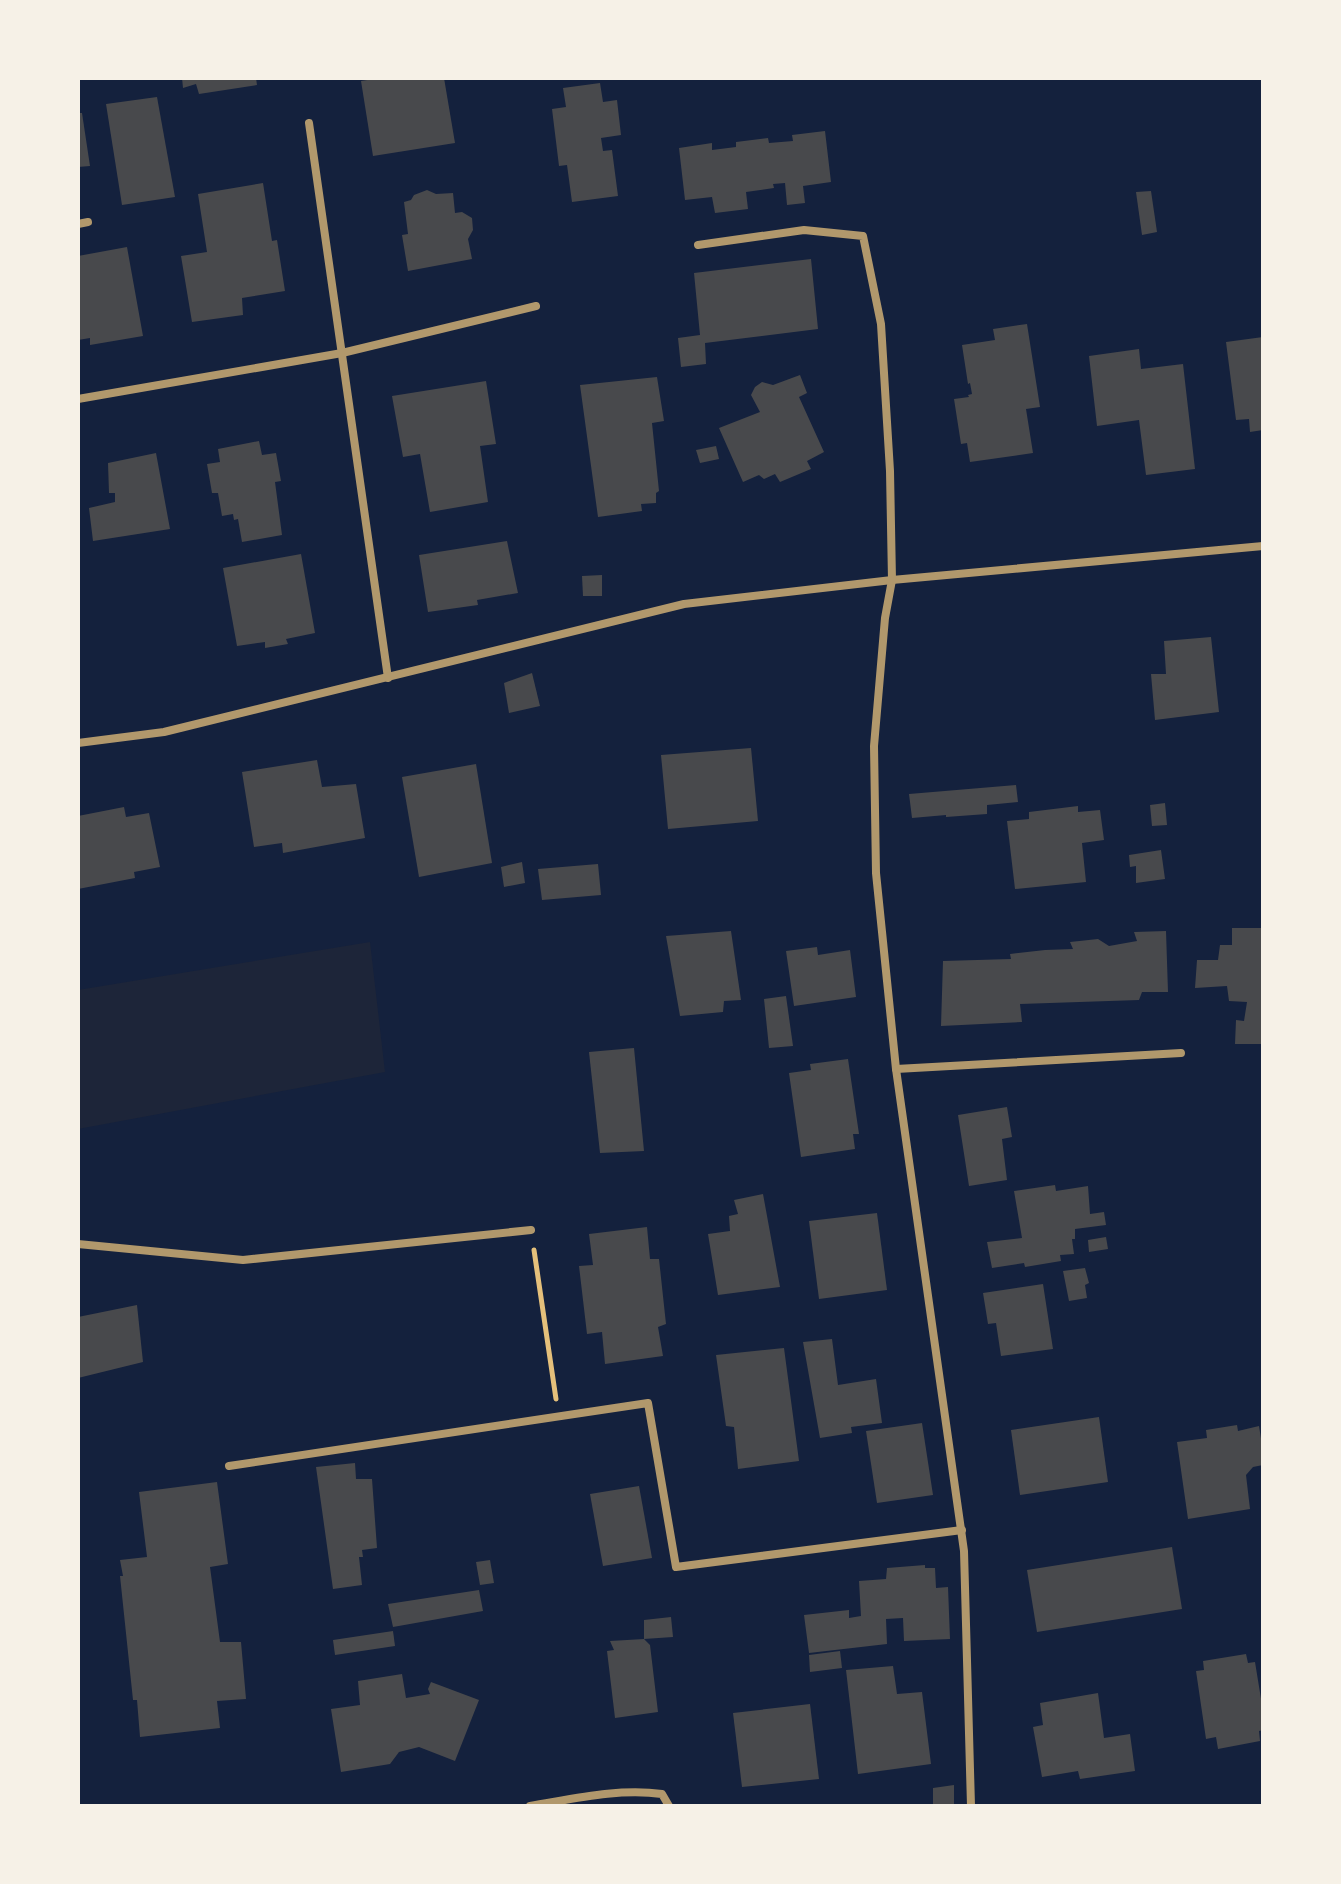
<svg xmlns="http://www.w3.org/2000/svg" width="1341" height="1884" font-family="'Space Grotesk',sans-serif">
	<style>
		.green { fill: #1d2539 }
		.building { fill: #48494c }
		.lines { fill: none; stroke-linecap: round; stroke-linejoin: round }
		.path { stroke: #e5c07b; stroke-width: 5 }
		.minor { stroke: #b1986c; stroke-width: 8 }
	</style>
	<rect width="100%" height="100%" fill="#14213d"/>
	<path class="green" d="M370 942 385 1072 78 1129V990Z"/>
	<g class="building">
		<path d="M182 78H256L257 85 199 94 196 84 183 88Z"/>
		<path d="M380 78H444L455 143 373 156 361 81Z"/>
		<path d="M600 83 603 102 617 100 621 135 601 138 603 151 612 150 618 196 572 202 567 165 559 166 552 109 566 107 563 88Z"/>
		<path d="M157 97 175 197 122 205 106 104Z"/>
		<path d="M78 113H82L90 166 78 167Z"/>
		<path d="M825 131 831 182 803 186 805 203 787 205 785 183 773 184 774 188 746 192 748 209 715 213 712 197 685 200 679 148 712 143V150L736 147V142L768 138 769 143 793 141 792 135Z"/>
		<path d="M263 183 272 241 277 240 285 291 242 298 243 315 192 322 181 256 207 252 198 194Z"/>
		<path d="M427 190 436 194 453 193 455 213 462 212 472 218 473 230 468 239 472 259 408 271 402 235 408 234 404 202 411 200 414 195Z"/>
		<path d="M1151 191 1157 232 1142 235 1136 192Z"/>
		<path d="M127 247 143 336 90 345V338L78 340V256Z"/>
		<path d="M811 259 818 329 705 343 706 364 681 367 678 338 700 335 694 273Z"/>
		<path d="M1027 324 1040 407 1026 409 1033 453 970 462 967 443 961 444 954 399 969 397 968 395 972 394 970 383 968 384 962 345 995 340 993 329Z"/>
		<path d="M1263 337V430L1250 432 1249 419 1236 420 1226 342Z"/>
		<path d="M1139 349 1141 369 1183 364 1195 469 1146 475 1139 420 1097 426 1089 356Z"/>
		<path d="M800 375 807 393 799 397 824 452 807 461 811 469 780 482 775 474 764 479 759 475 743 482 719 428 760 412 751 395 755 387 762 382 773 385Z"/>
		<path d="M657 377 664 421 652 423 659 491 656 493V503L641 504 642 511 598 517 580 385Z"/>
		<path d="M486 381 496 444 480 446 488 502 430 512 420 454 403 457 392 396Z"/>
		<path d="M259 441 262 455 276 453 281 481 275 482 282 535 242 542 238 519 234 520 233 514 222 516 218 493H212L207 464 220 462 218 449Z"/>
		<path d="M716 446 719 459 700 463 696 450Z"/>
		<path d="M156 453 170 529 93 541 89 508 115 502V493H109L108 463Z"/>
		<path d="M507 541 518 593 477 600 478 605 428 612 419 555Z"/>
		<path d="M301 554 315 633 286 639 288 644 265 648V642L237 646 223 568Z"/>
		<path d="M602 575V596H583L582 576Z"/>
		<path d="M1211 637 1219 712 1155 720 1151 674H1166L1164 641Z"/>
		<path d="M532 673 540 706 509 713 504 683Z"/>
		<path d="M751 748 758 821 668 829 661 755Z"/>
		<path d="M317 760 322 787 356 784 365 838 283 853 282 843 254 847 242 772Z"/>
		<path d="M476 764 492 863 419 877 402 777Z"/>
		<path d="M1016 785 1018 802 987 805V814L946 817V815L912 818 909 794Z"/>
		<path d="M1165 803 1167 825 1152 826 1150 805Z"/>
		<path d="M1078 806V812L1100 810 1104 840 1082 843 1086 882 1015 889 1007 821 1029 819V812Z"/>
		<path d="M124 807 126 817 149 813 160 867 134 872 135 878 78 889V816Z"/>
		<path d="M1161 850 1165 879 1136 883V866L1130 867 1129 855Z"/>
		<path d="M522 862 525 883 504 887 501 867Z"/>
		<path d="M598 864 601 895 542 900 538 869Z"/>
		<path d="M1232 928H1262V1044H1235L1236 1020 1244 1021 1247 1002 1229 1001 1227 986 1195 988 1197 960H1218L1220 945H1232Z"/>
		<path d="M731 931 741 1000 724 1001 723 1012 680 1016 666 936Z"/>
		<path d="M1166 931 1168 992H1142L1139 1000 1020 1004 1022 1022 941 1026 943 961 1011 959 1010 954 1045 950 1073 949 1070 942 1098 939 1109 946 1137 941 1134 932Z"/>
		<path d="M817 947 818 955 850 950 856 997 794 1006 786 951Z"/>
		<path d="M786 996 793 1046 769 1048 764 999Z"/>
		<path d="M634 1048 644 1151 600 1153 589 1052Z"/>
		<path d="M848 1059 859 1134H853L855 1149 801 1157 789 1073 811 1070 810 1064Z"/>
		<path d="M1007 1107 1012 1137 1002 1139 1007 1180 969 1186 958 1115Z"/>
		<path d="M1055 1185 1056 1191 1088 1186 1090 1214 1104 1212 1106 1225 1075 1229V1239H1072L1074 1254 1060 1255 1061 1261 1025 1267 1024 1263 992 1268 987 1242 1022 1238 1014 1191Z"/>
		<path d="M763 1194 780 1287 718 1295 708 1234 730 1231 729 1216 738 1214 734 1200Z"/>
		<path d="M877 1213 887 1290 819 1299 809 1221Z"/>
		<path d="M647 1227 650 1259H659L666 1324 658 1327 663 1356 605 1364 602 1332 587 1334 579 1266 593 1265 589 1234Z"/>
		<path d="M1106 1237 1108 1249 1089 1252 1088 1240Z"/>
		<path d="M1085 1268 1089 1283 1085 1285 1087 1298 1069 1301 1063 1271Z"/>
		<path d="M1043 1284 1053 1349 1001 1356 996 1323 988 1324 983 1293Z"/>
		<path d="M137 1305 143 1362 78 1378V1317Z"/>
		<path d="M832 1339 838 1385 876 1379 882 1423 851 1427 852 1433 820 1438 803 1342Z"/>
		<path d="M784 1348 799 1461 738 1469 734 1427 726 1426 716 1355Z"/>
		<path d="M1099 1417 1108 1482 1020 1495 1011 1430Z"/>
		<path d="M922 1423 933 1495 877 1503 866 1431Z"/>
		<path d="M1237 1425 1238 1431 1259 1426 1263 1451V1465L1253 1467 1246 1475 1250 1509 1188 1519 1177 1442 1207 1438 1206 1430Z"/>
		<path d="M355 1463 356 1479H372L377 1548 362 1550 363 1557H359L362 1585 333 1589 316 1467Z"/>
		<path d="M217 1482 228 1564 210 1567 220 1642H241L246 1699 217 1701 220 1728 140 1737 137 1700H133L120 1576H123L120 1560 147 1557 139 1492Z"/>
		<path d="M639 1486 652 1558 603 1566 590 1494Z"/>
		<path d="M1172 1547 1182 1609 1037 1632 1027 1570Z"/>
		<path d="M490 1560 494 1583 480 1585 476 1562Z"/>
		<path d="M925 1565V1568H935L936 1588 948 1587 950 1639 904 1641 903 1618 886 1619 887 1644 809 1653 804 1615 849 1610V1618L861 1616 859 1581 886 1579 887 1568Z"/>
		<path d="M479 1590 483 1611 393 1627 388 1604Z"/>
		<path d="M671 1617 673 1637 644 1639V1620Z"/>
		<path d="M393 1631 395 1646 335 1655 333 1640Z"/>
		<path d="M644 1639 650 1645 658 1712 615 1718 607 1651 614 1650 610 1641Z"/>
		<path d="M840 1651 842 1668 810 1672 809 1655Z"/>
		<path d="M1246 1654 1248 1663 1255 1662 1263 1711V1730L1259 1731 1260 1741 1218 1749 1216 1737 1206 1739 1196 1671 1204 1670 1203 1661Z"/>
		<path d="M893 1666 897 1694 922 1692 931 1764 858 1774 846 1670Z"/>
		<path d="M402 1674 406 1698 430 1694 428 1689 431 1682 479 1700 455 1761 419 1747 399 1752 390 1764 341 1772 331 1709 360 1705 358 1681Z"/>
		<path d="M1098 1693 1104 1738 1130 1734 1135 1771 1080 1779 1078 1771 1042 1777 1033 1727 1043 1725 1040 1703Z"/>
		<path d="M810 1704 819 1779 742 1787 733 1713Z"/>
		<path d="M954 1785V1806H933V1788Z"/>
	</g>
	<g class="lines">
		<path class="path" d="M534 1250 556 1399"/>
		<g class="minor">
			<path d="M309 123 388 678"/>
			<path d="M78 224 88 222"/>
			<path d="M698 245 804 230 863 236 881 324 890 471 892 580 885 618 874 746 876 873 896 1069 964 1551 971 1806"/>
			<path d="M78 399 342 353 536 306"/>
			<path d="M78 743 164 732 684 604 892 580 1263 546"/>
			<path d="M896 1069 1181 1053"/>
			<path d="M78 1244 243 1260 531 1230"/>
			<path d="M229 1466 648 1403 676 1567 962 1530"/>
			<path d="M530 1806C573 1799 618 1788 662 1794L669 1806"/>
		</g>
	</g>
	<rect width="1341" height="1884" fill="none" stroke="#f6f1e7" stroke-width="160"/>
</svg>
